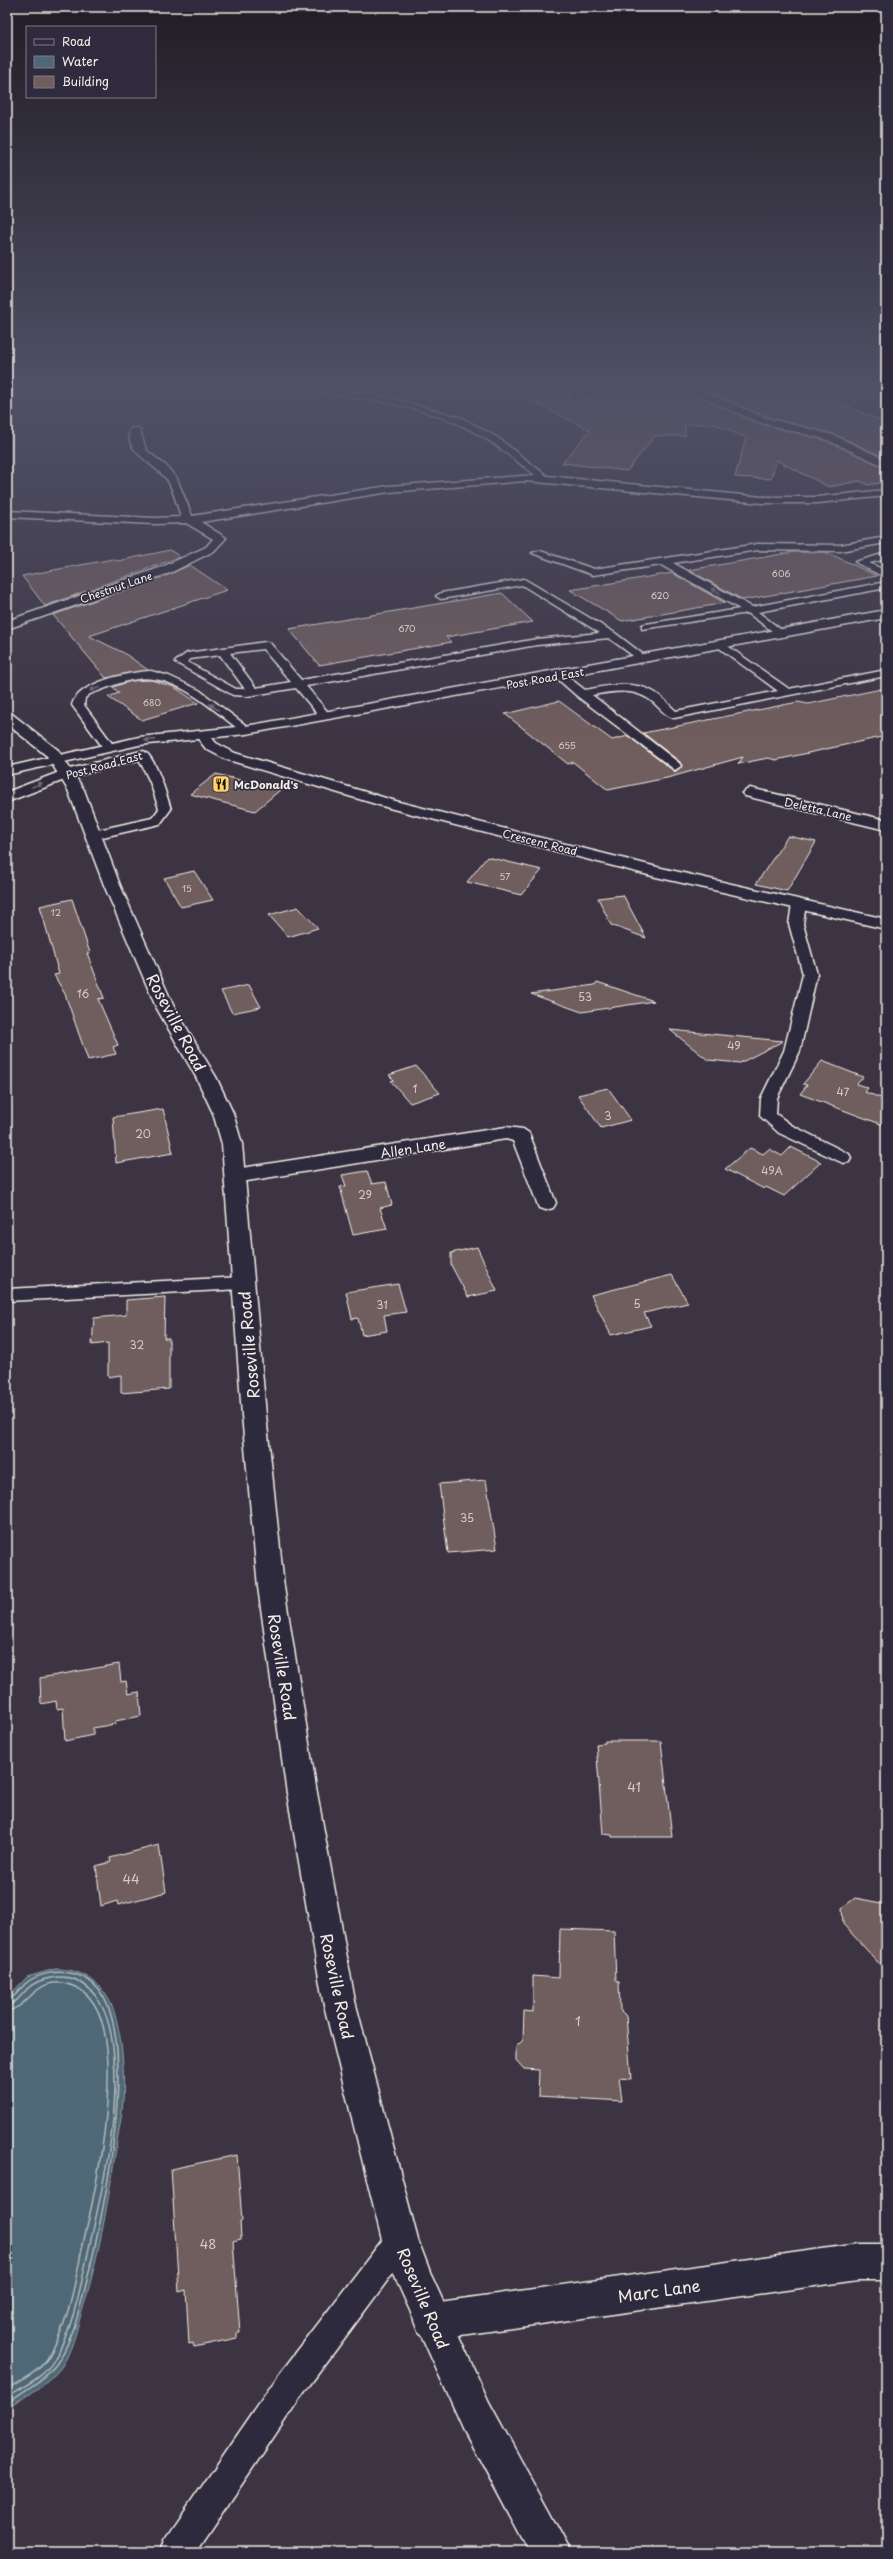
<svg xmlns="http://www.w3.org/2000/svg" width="893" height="2559" font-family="'Playpen Sans',sans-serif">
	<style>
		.water { fill: #4f6877; stroke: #919fa4 }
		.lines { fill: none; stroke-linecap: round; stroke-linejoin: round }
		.shore { stroke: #b2babb; stroke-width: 1.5 }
		.building { fill: #705d5d; stroke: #f4f1e8 }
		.lane-casing { stroke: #f4f1e8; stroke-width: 3 }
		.street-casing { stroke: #f4f1e8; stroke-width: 3 }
		.secondary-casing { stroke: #f4f1e8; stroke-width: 3 }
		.primary-casing { stroke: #f4f1e8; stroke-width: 3 }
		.lane { fill: #2f2a3d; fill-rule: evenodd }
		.street { fill: #2f2a3d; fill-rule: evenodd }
		.secondary { fill: #2f2a3d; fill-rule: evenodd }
		.primary { fill: #2f2a3d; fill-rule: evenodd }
		.oneway { fill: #747079 }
		.labels { text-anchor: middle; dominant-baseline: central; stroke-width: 3; stroke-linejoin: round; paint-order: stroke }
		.far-number-label { font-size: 9px; fill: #d3ccc5 }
		.far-street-label { font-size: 11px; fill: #f4f1e8; stroke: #2f2a3d }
		.far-poi-label { font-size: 11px; font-weight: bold; fill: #f4f1e8; stroke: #2f2a3d; text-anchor: start }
		.number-label { font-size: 11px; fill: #d3ccc5 }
		.street-label { font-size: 13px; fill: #f4f1e8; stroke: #2f2a3d }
		.near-number-label { font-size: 13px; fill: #d3ccc5 }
		.near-street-label { font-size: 16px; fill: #f4f1e8; stroke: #2f2a3d }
	</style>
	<rect width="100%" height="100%" fill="#3c3443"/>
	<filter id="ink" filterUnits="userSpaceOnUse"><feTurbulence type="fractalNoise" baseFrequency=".025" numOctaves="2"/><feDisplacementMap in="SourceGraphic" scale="8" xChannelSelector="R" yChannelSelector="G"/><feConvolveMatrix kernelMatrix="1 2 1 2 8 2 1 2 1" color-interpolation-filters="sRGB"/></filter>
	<g filter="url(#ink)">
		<path class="water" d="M55 1969C78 1969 97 1978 109 2000 122 2024 125 2073 123 2101 122 2119 117 2137 115 2155 107 2210 97 2265 80 2318 76 2333 71 2352 62 2366 48 2386 26 2394 7 2408V1998L27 1977Z"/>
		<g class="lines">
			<g class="shore">
				<path d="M7 2000C15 1998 19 1990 25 1984 37 1973 58 1970 74 1974 163 1992 92 2267 75 2325 57 2375 48 2374 7 2403"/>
				<path d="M7 2005C17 2003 21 1995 28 1988 39 1978 62 1974 76 1980 97 1989 107 2013 111 2034 124 2106 103 2184 88 2253 80 2289 73 2328 54 2360 44 2378 23 2386 7 2397"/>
				<path d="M7 2011C30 2008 36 1972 73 1986 138 2009 95 2194 83 2244 75 2282 69 2322 49 2356 40 2372 22 2379 7 2389"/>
			</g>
		</g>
		<g class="building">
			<path d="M501 386H569L570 402 645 386H677L757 423 824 440 886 468V482L868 485 860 481 829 487 776 460 771 479 735 477 746 438 715 424H685V436H655L627 471 562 463 590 430Z"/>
			<path d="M696 386H803L886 423V458L834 434 766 417Z"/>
			<path d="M170 550 180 557 45 606 22 576 113 559 118 561Z"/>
			<path d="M794 552H826L877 576 743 600 689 570Z"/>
			<path d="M190 565 227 590 89 636 124 653 148 670 106 678 53 615 170 574Z"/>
			<path d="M672 573 725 603 622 621 570 590Z"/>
			<path d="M502 593 533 622 446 637 451 642 441 644 319 665 289 629Z"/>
			<path d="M151 680 174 687 198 703 142 720 108 697 119 693 113 687 131 681Z"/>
			<path d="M886 688V736L776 760 768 758 738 764 743 757 667 778 608 790 573 762 568 764 505 714 559 701 612 740 628 736 675 772 682 766 680 762 643 733 798 702 808 704Z"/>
			<path d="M216 774 280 790 255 811 190 794Z"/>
			<path d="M788 836 816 842 787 891 756 884Z"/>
			<path d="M487 857 542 870 521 895 467 882Z"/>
			<path d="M194 871 213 900 181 907 164 878Z"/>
			<path d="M623 895 646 938 611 925 598 898Z"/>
			<path d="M72 899 90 953H87L104 998 98 999 118 1045 113 1047 116 1054 88 1060 65 994 54 975 59 974 40 906Z"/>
			<path d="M298 907 318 928 288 937 269 915Z"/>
			<path d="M597 982 654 1001 582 1012 531 994 595 985Z"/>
			<path d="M249 985 261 1007 232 1013 221 991Z"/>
			<path d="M670 1030 783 1041 740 1063 708 1060Z"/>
			<path d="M822 1061 863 1077 857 1084 868 1088 865 1092 886 1100V1126L800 1094 807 1085 803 1084Z"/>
			<path d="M416 1066 440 1093 410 1103 391 1081 394 1080 389 1075Z"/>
			<path d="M608 1088 631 1120 601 1128 578 1095Z"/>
			<path d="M163 1109 173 1153 116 1163 113 1117Z"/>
			<path d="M791 1147 821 1162 784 1196 766 1187 764 1189 725 1169 750 1148 763 1154 769 1149 782 1156Z"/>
			<path d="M367 1171 372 1184 386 1182 392 1205 380 1208 387 1229 353 1235 340 1187 346 1186 342 1175Z"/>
			<path d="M477 1247 497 1291 468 1297 451 1265V1253Z"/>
			<path d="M672 1275 688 1303 644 1313 651 1326 611 1335 591 1295Z"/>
			<path d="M398 1284 406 1312 384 1315 387 1331 362 1335 358 1318 352 1319 346 1292Z"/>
			<path d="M165 1297 164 1338H169V1389L121 1393V1375L108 1377V1343L92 1345 94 1318 126 1315V1300Z"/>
			<path d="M486 1480 497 1549 448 1553 439 1484Z"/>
			<path d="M119 1664 121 1682 126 1681 128 1694 139 1692 141 1716 115 1721V1724L93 1728V1735L65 1741 63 1708 57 1709 56 1701 41 1704 40 1678Z"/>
			<path d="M605 1741H661L672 1837H612V1835L603 1834 596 1744 605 1743Z"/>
			<path d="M159 1845 166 1892 118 1905 117 1901 101 1906 96 1866 111 1862 110 1858Z"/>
			<path d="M855 1898 886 1904V1971L843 1924 842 1908Z"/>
			<path d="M560 1929 614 1931 616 1981 619 1982 620 2010 626 2016 631 2079 619 2078 622 2101 538 2096 539 2070 524 2069 516 2060V2047L523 2040 524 2011 533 2012V1976L559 1978Z"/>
			<path d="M237 2155 242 2221H240L241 2239 233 2241 240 2333H237V2338L194 2347 193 2343 189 2344 186 2290 179 2292 171 2169Z"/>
		</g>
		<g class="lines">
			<defs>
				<g id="lane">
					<path d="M886 537V543L840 551 758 550 673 563 752 607 886 582V588L758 612 784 632V636L780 637 748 613 642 629V625L646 624 740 609 661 565 593 575 532 553 540 551 594 569 758 544 840 545Z"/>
					<path d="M886 553V559L869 563 886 571V578L855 562Z"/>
					<path d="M524 579 615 633 649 659 648 661H640L609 638 537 645 306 686 331 716 325 719 321 718 296 688 248 696 233 695 175 662 187 653 266 642 270 643 301 680 537 639 600 633 522 585 441 599 436 596 441 593ZM263 649 291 682 256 688 230 653ZM220 655 245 689H236L187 662 190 659Z"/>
					<path d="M722 642 789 689 886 670V676L674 718C666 716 660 709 654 703 636 687 614 691 592 695L679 763 681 766 675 770 577 696 553 675 555 673H563L585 690C607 686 631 680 652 691 662 696 669 705 676 711L778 691 718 647V643Z"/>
					<path d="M151 671 169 676 199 690 252 730 250 732H242C214 711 176 673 137 679 121 681 105 689 90 694L85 698 84 705 114 746 108 750 104 749 72 705C78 682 130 672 151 671Z"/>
					<path d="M143 751C155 754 167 797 171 809L160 824 94 839 89 838 88 835 89 832 152 818 159 809 150 782 137 755Z"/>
					<path d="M799 900 806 904 803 924 817 974 800 1051 777 1098 776 1114 791 1125 849 1154 851 1158 849 1162 843 1163 779 1133 760 1116 761 1098 784 1051 803 974 789 924 792 904Z"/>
					<path d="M242 1277 248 1278 251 1283 248 1288 242 1289 7 1301V1289Z"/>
					<path d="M400 2225 410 2230 415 2240 410 2250 300 2398 196 2552H161L165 2540 278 2376 390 2230Z"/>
				</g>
				<g id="street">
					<path d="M316 386 392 398 462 418 498 438 547 476 762 497H817L886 490V496L817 503H762L526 481 389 492 201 522 226 538 214 551 170 573 7 629V621L162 567 206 547 213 539 186 523 154 524 7 517V511L154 518 181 517C177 505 174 492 168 481 159 467 120 449 131 428H139L146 450 166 466 177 479 192 516 389 486 535 475C516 461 497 444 476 433 423 403 359 398 300 390L295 387Z"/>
					<path d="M678 386H691L766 418 833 435 886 460V467L825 439 758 422Z"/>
					<path d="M203 732 208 733 216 743 235 753 399 802 657 867 886 919V929L656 877 389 808 225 759 206 749 196 736Z"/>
					<path d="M750 788 886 820V830L745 796 742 793Z"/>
					<path d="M506 1127 523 1129 529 1133 556 1203 553 1208 546 1210 539 1208 513 1141 506 1139 235 1183 228 1181 225 1176 228 1171 235 1169Z"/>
					<path d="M858 2244H886V2280H858L432 2339 419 2334 414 2321 419 2308 432 2303Z"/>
				</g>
				<path id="secondary" d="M7 713 12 714 58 750 84 790 120 885 174 1007 216 1077 233 1113 242 1144 266 1415 284 1587 316 1787 355 2001 418 2240 432 2277 489 2402 571 2552H529L463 2428 398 2284 382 2240 323 2001 286 1787 258 1587 242 1415 222 1144 213 1113 196 1077 156 1007 104 885 68 790 47 756 7 724Z"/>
				<g id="primary">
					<path d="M886 610V618L246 734 139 745 7 775V767L139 737 246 726Z"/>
					<path d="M141 751 148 755 146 758 72 777 7 802V792L62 771Z"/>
				</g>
			</defs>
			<use href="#lane" class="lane-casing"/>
			<use href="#street" class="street-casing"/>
			<use href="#secondary" class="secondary-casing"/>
			<use href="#primary" class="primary-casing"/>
			<use href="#lane" class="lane"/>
			<use href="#street" class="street"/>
			<use href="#secondary" class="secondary"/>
			<use href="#primary" class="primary"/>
		</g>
		<defs><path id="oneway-solid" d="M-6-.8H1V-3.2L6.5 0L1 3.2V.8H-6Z"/></defs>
		<g class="oneway">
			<use href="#oneway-solid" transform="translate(716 591) rotate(-151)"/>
			<use href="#oneway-solid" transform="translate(95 689) rotate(162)"/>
			<use href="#oneway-solid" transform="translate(214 707) rotate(-146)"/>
			<use href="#oneway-solid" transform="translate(150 740) rotate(176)"/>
			<use href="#oneway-solid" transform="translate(37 785) rotate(-22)"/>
		</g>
	</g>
	<linearGradient id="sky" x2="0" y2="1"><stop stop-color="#211d25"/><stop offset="0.52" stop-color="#505066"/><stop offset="1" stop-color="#505066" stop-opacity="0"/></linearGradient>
	<rect width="893" height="745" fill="url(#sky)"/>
	<defs>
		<symbol id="restaurant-square" viewBox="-11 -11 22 22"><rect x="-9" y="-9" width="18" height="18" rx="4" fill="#ffd166" stroke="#2f2a3d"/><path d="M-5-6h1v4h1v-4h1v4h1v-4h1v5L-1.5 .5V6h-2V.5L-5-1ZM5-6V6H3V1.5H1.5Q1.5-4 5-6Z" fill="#111"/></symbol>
	</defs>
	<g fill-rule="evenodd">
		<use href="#restaurant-square" x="211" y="774" width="20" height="20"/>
	</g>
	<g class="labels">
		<g class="far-number-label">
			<text x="781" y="573">606</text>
			<text x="660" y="595">620</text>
			<text x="407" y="628">670</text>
			<text x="152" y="702">680</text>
			<text x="567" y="745">655</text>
			<text x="505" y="876">57</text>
			<text x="187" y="888">15</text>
			<text x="56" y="912">12</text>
		</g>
		<g class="far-street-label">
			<text transform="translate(116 587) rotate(-19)">Chestnut Lane</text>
			<text transform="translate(545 678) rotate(-10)">Post Road East</text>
			<text transform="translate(104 765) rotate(-15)">Post Road East</text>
			<text transform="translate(818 809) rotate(13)">Deletta Lane</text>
			<text transform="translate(540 842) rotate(14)">Crescent Road</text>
		</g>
		<g class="far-poi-label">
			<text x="234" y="784">McDonald's</text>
		</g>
		<g class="number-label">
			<text x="83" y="993">16</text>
			<text x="585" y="996">53</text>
			<text x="734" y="1045">49</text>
			<text x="415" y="1088">1</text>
			<text x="843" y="1091">47</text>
			<text x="608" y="1115">3</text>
			<text x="143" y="1133">20</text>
			<text x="772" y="1170">49A</text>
			<text x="365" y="1194">29</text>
			<text x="637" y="1303">5</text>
			<text x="382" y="1304">31</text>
			<text x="137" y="1344">32</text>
			<text x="467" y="1517">35</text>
		</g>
		<g class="street-label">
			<text transform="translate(413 1148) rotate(-9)">Allen Lane</text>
		</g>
		<g class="near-number-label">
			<text x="634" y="1786">41</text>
			<text x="131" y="1878">44</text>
			<text x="578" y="2020">1</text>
			<text x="208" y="2243">48</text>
		</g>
		<g class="near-street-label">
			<text transform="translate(177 1022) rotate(62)">Roseville Road</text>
			<text transform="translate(248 1345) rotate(-95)">Roseville Road</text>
			<text transform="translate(283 1667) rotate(81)">Roseville Road</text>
			<text transform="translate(338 1986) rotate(78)">Roseville Road</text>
			<text transform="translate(659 2290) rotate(-8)">Marc Lane</text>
			<text transform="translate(424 2298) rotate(67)">Roseville Road</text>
		</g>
	</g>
	<rect width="893" height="2559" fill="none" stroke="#2f2a3d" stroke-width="24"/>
	<rect x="12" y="12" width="869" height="2535" fill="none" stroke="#f4f1e8" stroke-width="1.5" filter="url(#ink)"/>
	<rect x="26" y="26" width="130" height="72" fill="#2f2a3d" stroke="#7e7a81"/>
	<rect x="34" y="39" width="20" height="6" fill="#2f2a3d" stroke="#7e7a81"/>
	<text x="62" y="46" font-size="12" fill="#f4f1e8">Road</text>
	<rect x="34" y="56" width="20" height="12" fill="#4f6877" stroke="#7e7a81"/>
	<text x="62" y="66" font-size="12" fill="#f4f1e8">Water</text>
	<rect x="34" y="76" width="20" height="12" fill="#705d5d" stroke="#7e7a81"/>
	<text x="62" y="86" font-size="12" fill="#f4f1e8">Building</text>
</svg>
